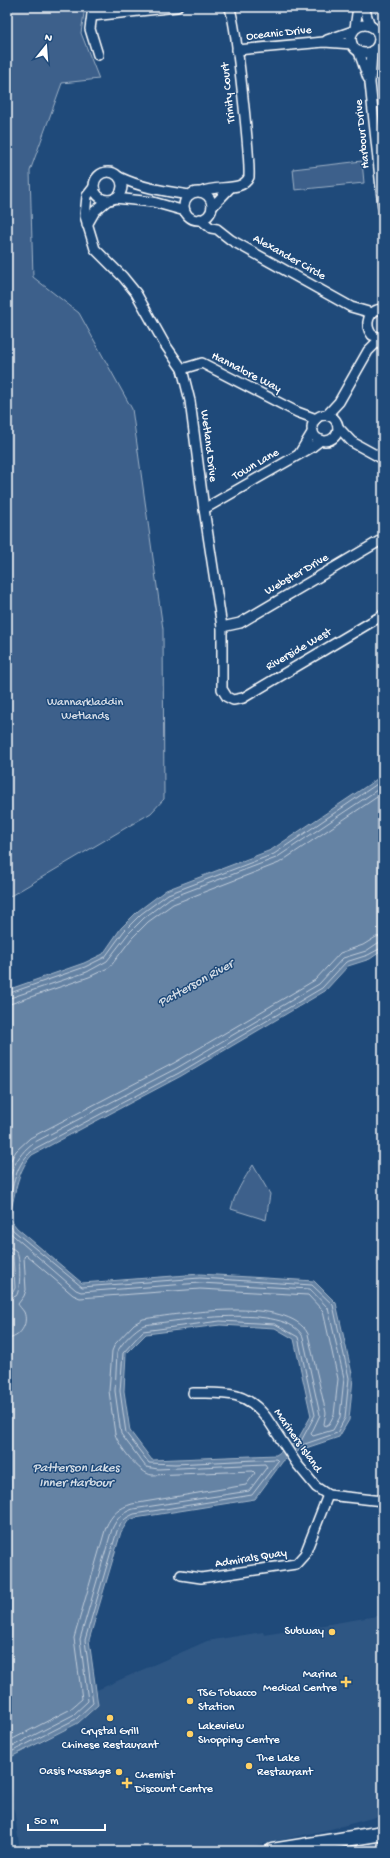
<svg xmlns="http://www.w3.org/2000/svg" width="390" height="1858" font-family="'Gochi Hand',sans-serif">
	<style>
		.built { fill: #2e5683 }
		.green { fill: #3c618b; stroke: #9eb0c5 }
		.water { fill: #6583a4; stroke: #a3b5c8; fill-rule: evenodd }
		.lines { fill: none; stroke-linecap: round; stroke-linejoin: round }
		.shore { stroke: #c1cddb; stroke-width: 1 }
		.minor-casing { stroke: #fff; stroke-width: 12 }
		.primary-casing { stroke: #fff; stroke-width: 17 }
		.minor { stroke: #1f4a7a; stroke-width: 9 }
		.primary { stroke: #1f4a7a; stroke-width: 14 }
		.poi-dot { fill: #ffd166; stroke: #1f4a7a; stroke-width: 1.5 }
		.labels { text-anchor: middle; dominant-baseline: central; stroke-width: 3; stroke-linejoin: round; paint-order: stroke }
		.street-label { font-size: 12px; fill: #fff; stroke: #1f4a7a }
		.park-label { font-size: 12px; fill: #d8dfe8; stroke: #1f4a7a }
		.poi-label { font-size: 12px; fill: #fff; stroke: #1f4a7a; text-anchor: start }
		.water-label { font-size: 13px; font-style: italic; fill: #d8e0e8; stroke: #1f4a7a }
	</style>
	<rect width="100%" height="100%" fill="#1f4a7a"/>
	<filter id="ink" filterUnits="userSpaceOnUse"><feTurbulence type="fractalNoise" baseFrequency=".025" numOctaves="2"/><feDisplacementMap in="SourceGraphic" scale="8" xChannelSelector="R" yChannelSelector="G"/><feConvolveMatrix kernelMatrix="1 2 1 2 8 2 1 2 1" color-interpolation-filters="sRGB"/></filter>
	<g filter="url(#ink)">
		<path class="built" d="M383 1615V1686L378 1717 383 1780V1815L331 1829 250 1847 216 1851H20L7 1759 78 1723 98 1705 97 1690 207 1641 263 1632 264 1635Z"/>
		<g class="green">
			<path d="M7 7H85L81 33 99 79 62 83 30 171 33 277 79 313 132 409 163 629 164 799 151 813 7 898Z"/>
			<path d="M362 161 364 183 295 190 293 169Z"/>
			<path d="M253 1165 270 1194 266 1220 231 1209C235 1193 244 1179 253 1165Z"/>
			<path d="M381 1840V1851H300L337 1848Z"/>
		</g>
		<path class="water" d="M383 775V950L370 959 348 966 325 991 181 1076 32 1155C16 1172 15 1197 9 1218L17 1228 82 1283 200 1274 314 1281 336 1303 353 1378 349 1420 339 1437 300 1450 283 1461 255 1499 135 1518 128 1521 121 1532 89 1640 98 1705 78 1723 7 1759V1331L10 1318 7 1316V1291L11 1289 7 1230V990L84 963 103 954 121 928 138 911 166 890 271 850ZM220 1325 275 1328 294 1339 311 1416 297 1441 276 1455 152 1460 130 1431 124 1391 126 1354 146 1334Z"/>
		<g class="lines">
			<g class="shore">
				<path d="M7 994 85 967 105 957 124 931 141 914 168 894 274 854 383 780"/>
				<path d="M7 999 87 972 107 961 128 934 144 918 170 898 276 858 383 786"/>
				<path d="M7 1005 89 977 110 967 132 938 148 922 173 904 279 863 383 793"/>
				<path d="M7 1167 16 1151 30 1138 174 1063 315 980 340 953 363 945 376 937 383 936"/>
				<path d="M7 1192C10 1172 16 1156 33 1143L177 1068 319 984 343 958 366 951 378 943 383 942"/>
				<path d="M7 1209C14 1186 14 1163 36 1148L179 1073 322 988 346 962 368 955 383 947"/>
				<path d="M7 1222 14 1231 82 1287 200 1278 312 1285 333 1305 349 1378 345 1418 337 1433 302 1445 300 1443 315 1415 298 1337 275 1324 220 1321 143 1331 123 1353 120 1391 126 1433 149 1463 175 1464 276 1459 278 1461 252 1495 134 1514C125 1518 121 1521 117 1531L85 1640 93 1703 76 1719 7 1754"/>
				<path d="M7 1230 76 1290 81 1292 200 1283 310 1289 328 1308 344 1378 340 1417 333 1430 313 1436 311 1434 320 1415 303 1337C287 1302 175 1321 144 1325 136 1328 120 1344 117 1353L115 1391 121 1434 146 1467 158 1469 265 1464 267 1467 249 1491 133 1509C122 1513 117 1518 112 1529L80 1639 88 1701 73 1715 7 1749"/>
				<path d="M7 1247C11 1248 13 1248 16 1251 21 1257 21 1291 16 1296L7 1299"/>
				<path d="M7 1252 11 1253 13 1256 15 1288 13 1292 7 1294"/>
				<path d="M7 1339C20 1338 29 1324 24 1312 22 1309 19 1306 18 1304L24 1296 26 1290 24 1257 26 1255 73 1295 80 1298 200 1289 308 1295 323 1311 338 1379 334 1415 329 1424 325 1426 324 1424 326 1413 308 1334C289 1295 178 1314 143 1319L134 1324 115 1344 112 1351 109 1391 115 1434C118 1445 140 1474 152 1475L253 1471 255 1473 246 1485 132 1504C119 1508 112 1514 106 1527L74 1638 82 1699 69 1710 7 1742"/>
			</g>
			<defs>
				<g id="minor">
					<path d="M93 7 90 29 98 55"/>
					<path d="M364 7 370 26"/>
					<path d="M92 16 177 7"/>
					<circle cx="365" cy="39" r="14"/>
					<path d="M355 28 358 7"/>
					<path d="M327 40 353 31"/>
					<path d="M237 50 324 42 352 44"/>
					<path d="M372 51 370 83 383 207"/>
					<path d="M359 52 368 78"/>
					<circle cx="108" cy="186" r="14"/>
					<path d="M119 177C142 188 164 191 189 195"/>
					<path d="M94 187 87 196 85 216 95 249 123 277 136 293 164 343 182 369 190 401 204 509 222 627V689L227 697 233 700 243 698 383 615"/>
					<path d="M201 192C217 184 242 193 249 177 250 158 236 17 229 7"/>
					<circle cx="198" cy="206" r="14"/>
					<path d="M115 198 153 202 185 211"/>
					<path d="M212 207 230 188"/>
					<path d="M200 219 211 228 217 229 231 240 351 307 372 313"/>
					<path d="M87 225 95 211 108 200"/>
					<path d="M383 309C368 309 364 325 372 335L383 339"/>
					<path d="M182 369 202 363 297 412 316 419"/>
					<path d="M327 415 339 402 368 351 380 339"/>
					<circle cx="325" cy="428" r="13"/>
					<path d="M338 427 352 442 383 459"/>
					<path d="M299 454 313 431"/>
					<path d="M204 509 312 447 321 440"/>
					<path d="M222 627 240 623 383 539"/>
					<path d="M193 1393C224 1393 245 1390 266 1417L297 1464 316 1487 328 1495 383 1501"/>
					<path d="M181 1575 201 1578 296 1564 305 1554 328 1495"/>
				</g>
				<path id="primary" d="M272 1851 383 1833"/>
			</defs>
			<use href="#minor" class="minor-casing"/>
			<use href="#primary" class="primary-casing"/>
			<use href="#minor" class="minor"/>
			<use href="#primary" class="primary"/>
		</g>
	</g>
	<g class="poi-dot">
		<circle cx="332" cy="1632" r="4"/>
		<path d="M344 1676h4v4h4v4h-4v4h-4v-4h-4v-4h4z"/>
		<circle cx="190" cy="1701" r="4"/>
		<circle cx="110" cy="1718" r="4"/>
		<circle cx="190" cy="1734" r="4"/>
		<circle cx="249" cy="1766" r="4"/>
		<circle cx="119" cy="1772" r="4"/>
		<path d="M125 1777h4v4h4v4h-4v4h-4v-4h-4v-4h4z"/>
	</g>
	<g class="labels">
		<g class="street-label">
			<text transform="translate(279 34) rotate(-6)">Oceanic Drive</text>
			<text transform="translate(229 93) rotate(-96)">Trinity Court</text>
			<text transform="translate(363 134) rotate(-96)">Harbour Drive</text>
			<text transform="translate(289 258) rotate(29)">Alexander Circle</text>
			<text transform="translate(246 373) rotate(27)">Hannalore Way</text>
			<text transform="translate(208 446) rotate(83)">Wetland Drive</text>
			<text transform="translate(256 465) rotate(-30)">Town Lane</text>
			<text transform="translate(297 575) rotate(-30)">Webster Drive</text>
			<text transform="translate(299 650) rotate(-30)">Riverside West</text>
			<text transform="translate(297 1441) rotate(55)">Mariners Island</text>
			<text transform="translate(251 1559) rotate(-9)">Admirals Quay</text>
		</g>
		<g class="park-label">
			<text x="85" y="703">Wannarkladdin<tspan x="85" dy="14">Wetlands</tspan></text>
		</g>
		<g class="poi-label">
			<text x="324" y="1632" text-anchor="end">Subway</text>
			<text x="337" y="1675" text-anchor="end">Marina<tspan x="337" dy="14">Medical Centre</tspan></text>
			<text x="198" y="1694">TSG Tobacco<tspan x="198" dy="14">Station</tspan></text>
			<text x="198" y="1727">Lakeview<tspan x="198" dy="14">Shopping Centre</tspan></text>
			<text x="110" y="1732" text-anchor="middle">Crystal Grill<tspan x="110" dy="14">Chinese Restaurant</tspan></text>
			<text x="257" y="1759">The Lake<tspan x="257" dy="14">Restaurant</tspan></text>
			<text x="111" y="1772" text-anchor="end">Oasis Massage</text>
			<text x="135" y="1776">Chemist<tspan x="135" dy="14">Discount Centre</tspan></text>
		</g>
		<g class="water-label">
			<text transform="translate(196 984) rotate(-29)">Patterson River</text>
			<text x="76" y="1468">Patterson Lakes<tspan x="76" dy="15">Inner Harbour</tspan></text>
		</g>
	</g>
	<rect width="390" height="1858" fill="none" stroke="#1f4a7a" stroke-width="24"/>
	<rect x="12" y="12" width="366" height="1834" fill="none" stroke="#fff" stroke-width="1.5" filter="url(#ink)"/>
	<g transform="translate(46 46) rotate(17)" stroke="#1f4a7a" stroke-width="3" paint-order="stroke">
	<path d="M0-3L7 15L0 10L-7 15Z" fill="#ffffff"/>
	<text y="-6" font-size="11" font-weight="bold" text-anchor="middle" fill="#ffffff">N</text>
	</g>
	<path d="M28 1824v6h77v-6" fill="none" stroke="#ffffff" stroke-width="2"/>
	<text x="34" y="1824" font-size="12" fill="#ffffff" stroke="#1f4a7a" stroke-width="3" paint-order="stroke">50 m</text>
</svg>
